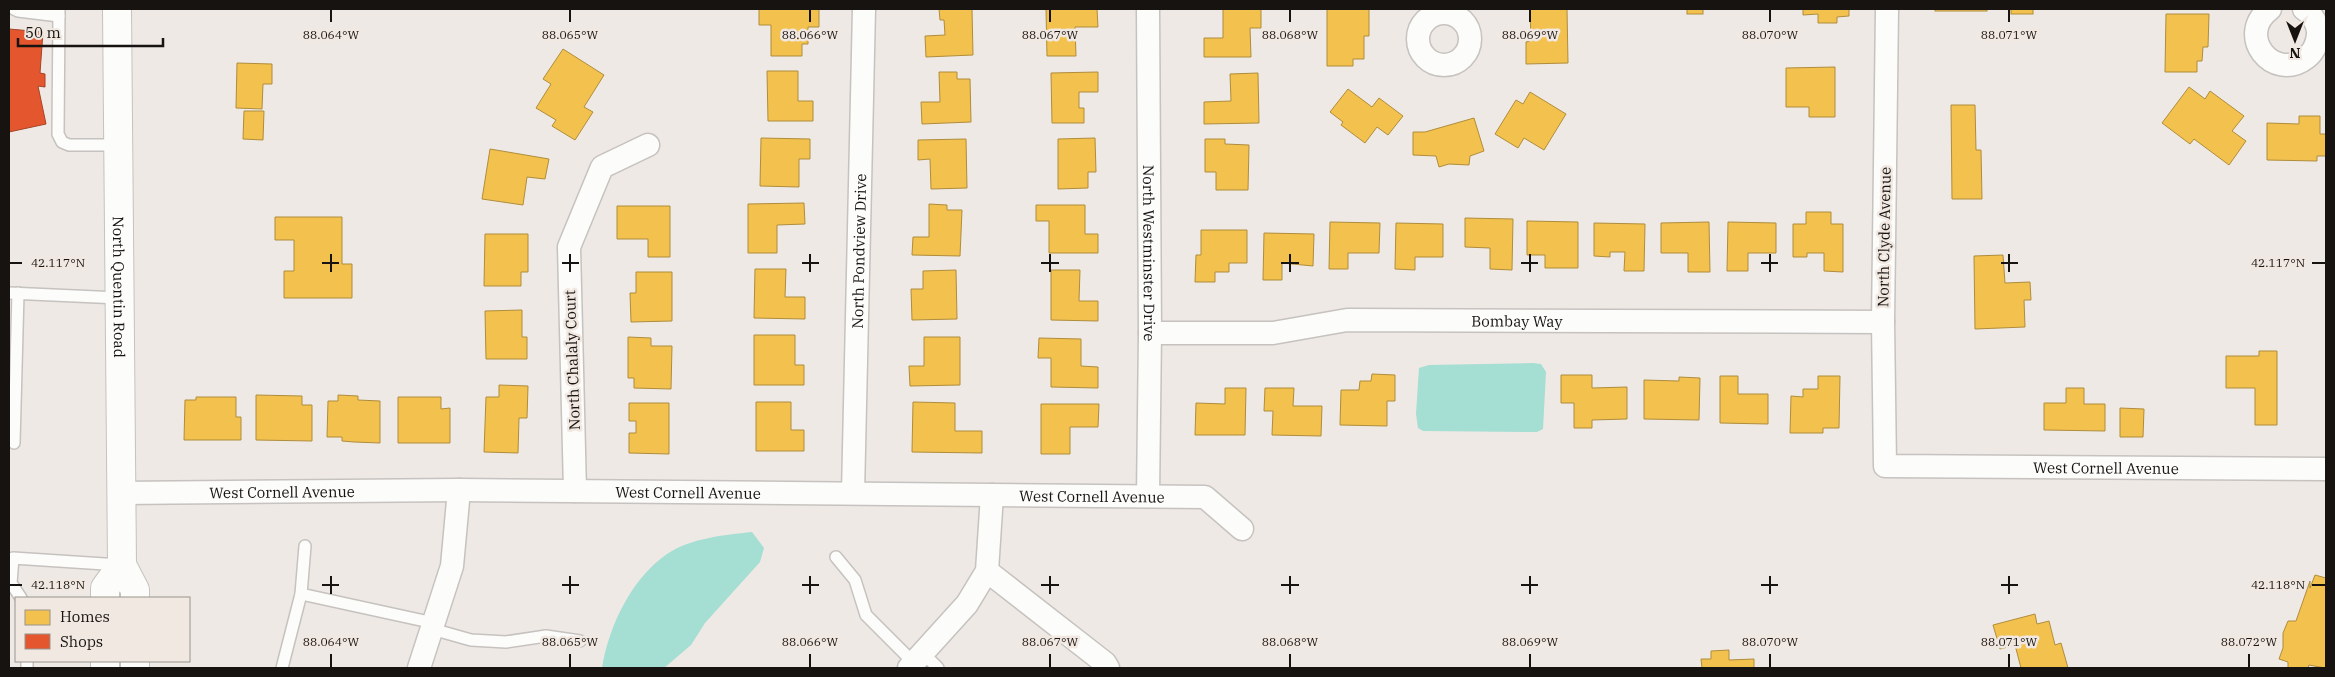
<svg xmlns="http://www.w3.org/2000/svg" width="2335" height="677" font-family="'IBM Plex Serif',serif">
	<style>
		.water { fill: #a5ded2 }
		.homes { fill: #f2c14e; stroke: #b08d3c }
		.shops { fill: #e4572e; stroke: #a64325 }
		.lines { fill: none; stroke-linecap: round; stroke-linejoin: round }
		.service-casing { stroke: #c6c2bf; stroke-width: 14 }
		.minor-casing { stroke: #c6c2bf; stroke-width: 25 }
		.secondary-casing { stroke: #c6c2bf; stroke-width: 30 }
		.service { stroke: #fcfcfb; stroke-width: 11 }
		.minor { stroke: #fcfcfb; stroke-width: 22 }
		.secondary { stroke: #fcfcfb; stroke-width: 28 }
		.ticks { fill: none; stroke: #161311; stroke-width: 2 }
		.labels { text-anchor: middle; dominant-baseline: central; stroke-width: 5; stroke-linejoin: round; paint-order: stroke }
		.street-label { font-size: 15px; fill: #161311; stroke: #f1e8e1 }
		.ticks-label { font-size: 12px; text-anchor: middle; fill: #161311; stroke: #f1e8e1; stroke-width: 5; stroke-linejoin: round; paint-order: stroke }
	</style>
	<rect width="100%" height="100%" fill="#eee9e4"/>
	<g class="water">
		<path d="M1533 363 1541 364 1546 372 1543 429 1537 432 1423 431 1418 428 1416 414 1419 368 1429 365Z"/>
		<path d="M752 532 764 548 760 562 705 623 691 645 664 668H602C609 626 631 579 667 554 691 538 724 535 752 532Z"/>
	</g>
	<g class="homes">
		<path d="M759 9H819V27H808V44H802V56H771V25H759Z"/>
		<path d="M939 9H972L973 55 926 57 925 36 945 35 944 20H940Z"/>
		<path d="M1046 9H1097L1098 27H1075L1076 56H1047Z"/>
		<path d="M1223 9H1261V28H1250L1251 57H1204V38H1223Z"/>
		<path d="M1327 9H1369V36H1364V59H1353V66H1327Z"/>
		<path d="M1530 9H1567L1568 63 1526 64V42L1531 41Z"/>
		<rect x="1687" y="9" width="16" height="5"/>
		<path d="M1803 9H1849V16L1837 17V23H1818V14L1803 15Z"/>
		<rect x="1935" y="9" width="52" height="2"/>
		<rect x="2011" y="9" width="22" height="5"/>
		<path d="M2166 14H2209L2208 47H2203L2202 61H2197V72H2165Z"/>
		<path d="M563 49 604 75 584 107 593 112 575 140 552 126 556 120 536 108 551 84 543 79Z"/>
		<path d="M237 63 272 64V84H263L262 109 236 108Z"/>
		<path d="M1835 67V117H1809V107H1786V68Z"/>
		<path d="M767 71H798V101H813V121H768Z"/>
		<path d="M939 72H957V79H970L971 122 922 124 921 102H940Z"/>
		<path d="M1098 72V92H1079V108H1084V123H1052L1051 73Z"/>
		<path d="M1258 73 1259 123 1204 124V102L1231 101 1230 74Z"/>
		<path d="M2189 87 2205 99 2210 91 2244 116 2232 131 2246 141 2229 165 2194 139 2190 144 2162 123Z"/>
		<path d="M1348 89 1372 107 1379 98 1403 116 1388 135 1377 127 1365 143 1341 125 1343 122 1330 112Z"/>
		<path d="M1530 92 1566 114 1544 150 1524 138 1518 148 1495 134 1516 100 1523 104Z"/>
		<path d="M1951 105H1975L1976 150H1981L1982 199H1952Z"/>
		<path d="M244 111H264L263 140 243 139Z"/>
		<path d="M2299 116H2320V134H2326V156H2317V161L2267 160V123L2299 124Z"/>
		<path d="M1474 118 1484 151 1470 156 1469 165 1449 164 1439 167 1436 156 1413 155V132H1425Z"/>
		<path d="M761 138 810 139V159H799V187L760 186Z"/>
		<path d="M1095 138 1096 172H1088V188L1058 189V139Z"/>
		<path d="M966 139 967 188 931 189 930 159 918 160V140Z"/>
		<path d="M1205 139H1225V144L1249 145 1248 190H1216V172H1205Z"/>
		<path d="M490 149 549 159 545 179 527 177 523 205 482 199Z"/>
		<path d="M804 203 805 224 777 225V253H748V204Z"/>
		<path d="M929 204 947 205V210H962L960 256 912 255 913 237H929Z"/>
		<path d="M1036 205H1085V234H1098V253H1049V221H1036Z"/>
		<path d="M617 206H670V257H648V239H617Z"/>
		<path d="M1806 212H1831V224H1843V272L1824 271V253H1807V257H1793V224H1806Z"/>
		<path d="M275 217H342V264H352V298H284V271H294V240H275Z"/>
		<path d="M1465 218 1513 219 1512 270 1490 269V248L1465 247Z"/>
		<path d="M1527 221 1578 222V268H1545V255H1527Z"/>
		<path d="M1330 222 1380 223 1379 253H1348V269H1329Z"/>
		<path d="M1709 222 1710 272H1688V253H1661V223Z"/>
		<path d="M1728 222 1776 223V253H1748V271H1727Z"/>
		<path d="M1396 223 1443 224V257H1415V270L1395 269Z"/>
		<path d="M1594 223 1645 224 1644 271H1624L1625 252H1610V257L1594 256Z"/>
		<path d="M1201 230H1247V263H1229V272H1215V282H1195L1196 255H1201Z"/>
		<path d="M1264 233 1314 234 1313 266 1282 263V280H1263Z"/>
		<path d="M485 234H528V272H521V286H484Z"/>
		<path d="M2003 255 2005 283 2030 282 2031 300H2024L2025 327 1975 329 1974 256Z"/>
		<path d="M755 269H786L785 297H805V319L754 318Z"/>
		<path d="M956 270 957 319 912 320 911 289H923V271Z"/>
		<path d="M1051 270H1080L1079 301H1098V321L1051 320Z"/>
		<path d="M636 272H672V321L631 322 630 293H636Z"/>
		<path d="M522 310V337H527V359H486L485 311Z"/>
		<path d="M754 335H795V365H804V385H754Z"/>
		<path d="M628 337 651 338V346H672L671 389 634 388V378H628Z"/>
		<path d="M924 337H960V385L910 386 909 366H924Z"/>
		<path d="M1039 338 1081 339V366L1098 367V388L1051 387V358H1038Z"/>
		<path d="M2259 351H2277V425H2255V388H2226V356H2259Z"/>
		<path d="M1372 374 1395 375V401H1387V426L1340 425 1341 390H1359L1360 381H1371Z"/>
		<path d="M1561 375H1592V388L1627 387V419L1592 420V428H1574V403H1561Z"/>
		<path d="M1720 376H1738V394H1768V424L1720 423Z"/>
		<path d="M1818 376H1840L1839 428H1823V433H1790L1791 396 1803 397V389H1818Z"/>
		<path d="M1679 377 1700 378 1699 420 1644 419V380L1679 381Z"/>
		<path d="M499 385 528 386 527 418H519L518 453 484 452 486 397H499Z"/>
		<path d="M1225 388H1246L1245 435H1195L1196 403 1225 404Z"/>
		<path d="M1265 388H1294L1293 406H1322L1321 436 1272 435 1273 411H1264Z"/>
		<path d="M2066 388H2084V404H2105V431L2044 430V403H2066Z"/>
		<path d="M256 395 302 396V405H312V441L256 440Z"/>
		<path d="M338 395 358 396V400L380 401V443L354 442 342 441V437H327L328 401H338Z"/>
		<path d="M196 397H236V417H241V440H184L185 400H196Z"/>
		<path d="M398 397H441V409L450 408V443H398Z"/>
		<path d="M756 402H791V430H804V451H756Z"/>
		<path d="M913 402 955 403V431H982V453L912 452Z"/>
		<path d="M629 403H669V454L629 453V433H636V421H629Z"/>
		<path d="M1041 404H1099L1098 427H1070V454H1041Z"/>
		<path d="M2120 408 2144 409 2143 437H2120Z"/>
		<path d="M2315 575 2326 578V665L2325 668 2309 665 2308 668H2288V662L2279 659 2283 648V633L2288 621H2296L2310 581V588Z"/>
		<path d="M2035 614 2037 624 2049 621 2055 645 2061 643 2068 668H2021L2015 645 2000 649 1993 625Z"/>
		<path d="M1729 650V660L1754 659V668H1702L1701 659H1711V651Z"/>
	</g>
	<path class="shops" d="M9 29 43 32 40 73 45 74V87L38 86 46 124 9 132Z"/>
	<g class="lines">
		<defs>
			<g id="service">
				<path d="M14 9 18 11 59 16"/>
				<path d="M59 9 58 134 62 142 69 145H118"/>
				<path d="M9 293 119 298"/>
				<path d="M14 443 18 293"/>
				<path d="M836 557 855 580 866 615 914 663"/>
				<path d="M301 594 305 546"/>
				<path d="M21 598 11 583 13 558 120 565"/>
				<path d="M432 629 471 640 506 642 546 636 580 641"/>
				<path d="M923 653 938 668"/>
				<path d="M27 661V668"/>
				<path d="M282 668 301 594 434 623"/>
			</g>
			<g id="minor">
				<path id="s1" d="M1148 9 1150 333 1148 496"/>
				<path id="s2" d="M1887 9 1883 322 1885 466 2326 469"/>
				<path d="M2270 9C2235 35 2273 83 2306 58 2314 52 2317 44 2318 35 2319 25 2312 14 2304 9"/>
				<circle cx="1444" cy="39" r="26"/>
				<path id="s3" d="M1150 333H1273L1347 320 1883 322"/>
				<path d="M575 491 569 247 602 167 648 145"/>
				<path id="s4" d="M120 493 459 490 1205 497 1242 529"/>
				<path id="s5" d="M853 493 864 9"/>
				<path d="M987 571 1105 663 1108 668"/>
				<path d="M419 668 452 566 459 490"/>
				<path d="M909 668 967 604 987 571 992 495"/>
			</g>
			<g id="secondary">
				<path id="s6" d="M117 9 122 565 135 590V598"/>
				<path d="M105 598V588L122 565"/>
				<path d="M135 661V668"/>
				<path d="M105 668V661"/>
			</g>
		</defs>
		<use href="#service" class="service-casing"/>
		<use href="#minor" class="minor-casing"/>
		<use href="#secondary" class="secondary-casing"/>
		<use href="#service" class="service"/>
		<use href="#minor" class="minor"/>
		<use href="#secondary" class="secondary"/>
	</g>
	<path class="ticks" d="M331 10V22M570 10V22M810 10V22M1050 10V22M1290 10V22M1530 10V22M1770 10V22M2009 10V22M331 254V272M570 254V272M810 254V272M1050 254V272M1290 254V272M1530 254V272M1770 254V272M2009 254V272M10 263H22M322 263H339M562 263H579M802 263H819M1041 263H1059M1281 263H1299M1521 263H1538M1761 263H1778M2001 263H2018M2312 263H2325M331 576V594M570 576V594M810 576V594M1050 576V594M1290 576V594M1530 576V594M1770 576V594M2009 576V594M10 585H22M322 585H339M562 585H579M802 585H819M1041 585H1059M1281 585H1299M1521 585H1538M1761 585H1778M2001 585H2018M2312 585H2325M331 654V667M570 654V667M810 654V667M1050 654V667M1290 654V667M1530 654V667M1770 654V667M2009 654V667M2249 654V667"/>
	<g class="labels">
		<g class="street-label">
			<text transform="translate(1884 237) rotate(-89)">North Clyde Avenue</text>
			<text stroke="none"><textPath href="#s5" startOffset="242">North Pondview Drive</textPath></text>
			<text stroke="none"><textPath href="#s1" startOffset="244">North Westminster Drive</textPath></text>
			<text stroke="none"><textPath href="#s6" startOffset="278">North Quentin Road</textPath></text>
			<text stroke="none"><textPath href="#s3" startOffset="368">Bombay Way</textPath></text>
			<text transform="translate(572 360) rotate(-92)">North Chalaly Court</text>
			<text stroke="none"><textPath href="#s2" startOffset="678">West Cornell Avenue</textPath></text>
			<text stroke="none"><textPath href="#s4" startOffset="162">West Cornell Avenue</textPath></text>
			<text stroke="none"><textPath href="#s4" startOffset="568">West Cornell Avenue</textPath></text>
			<text stroke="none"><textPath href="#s4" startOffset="972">West Cornell Avenue</textPath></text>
		</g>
	</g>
	<g class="ticks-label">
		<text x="331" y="39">88.064°W</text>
		<text x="570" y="39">88.065°W</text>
		<text x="810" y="39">88.066°W</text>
		<text x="1050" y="39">88.067°W</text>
		<text x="1290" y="39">88.068°W</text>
		<text x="1530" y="39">88.069°W</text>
		<text x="1770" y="39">88.070°W</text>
		<text x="2009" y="39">88.071°W</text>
		<text x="2278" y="267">42.117°N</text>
		<text x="58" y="267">42.117°N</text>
		<text x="2278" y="589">42.118°N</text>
		<text x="58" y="589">42.118°N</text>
		<text x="331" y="646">88.064°W</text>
		<text x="570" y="646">88.065°W</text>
		<text x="810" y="646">88.066°W</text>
		<text x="1050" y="646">88.067°W</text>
		<text x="1290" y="646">88.068°W</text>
		<text x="1530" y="646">88.069°W</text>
		<text x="1770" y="646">88.070°W</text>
		<text x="2009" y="646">88.071°W</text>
		<text x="2249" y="646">88.072°W</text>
	</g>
	<rect width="2335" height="677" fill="none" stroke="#161311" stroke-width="20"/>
	<rect x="15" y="597" width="175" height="65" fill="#f1e8e1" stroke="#99938e"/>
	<rect x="25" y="610" width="25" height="15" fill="#f2c14e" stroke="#99938e"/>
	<text x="60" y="622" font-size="15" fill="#161311">Homes</text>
	<rect x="25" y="634" width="25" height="15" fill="#e4572e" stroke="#99938e"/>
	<text x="60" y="647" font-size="15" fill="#161311">Shops</text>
	<g transform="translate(2295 40) rotate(180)" stroke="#f1e8e1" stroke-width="4" paint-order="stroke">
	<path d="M0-4L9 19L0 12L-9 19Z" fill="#161311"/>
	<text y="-8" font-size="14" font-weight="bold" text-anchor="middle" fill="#161311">N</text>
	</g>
	<path d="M18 38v8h145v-8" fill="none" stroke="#161311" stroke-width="2.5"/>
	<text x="25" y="38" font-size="15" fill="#161311" stroke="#f1e8e1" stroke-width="4" paint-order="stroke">50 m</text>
</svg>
